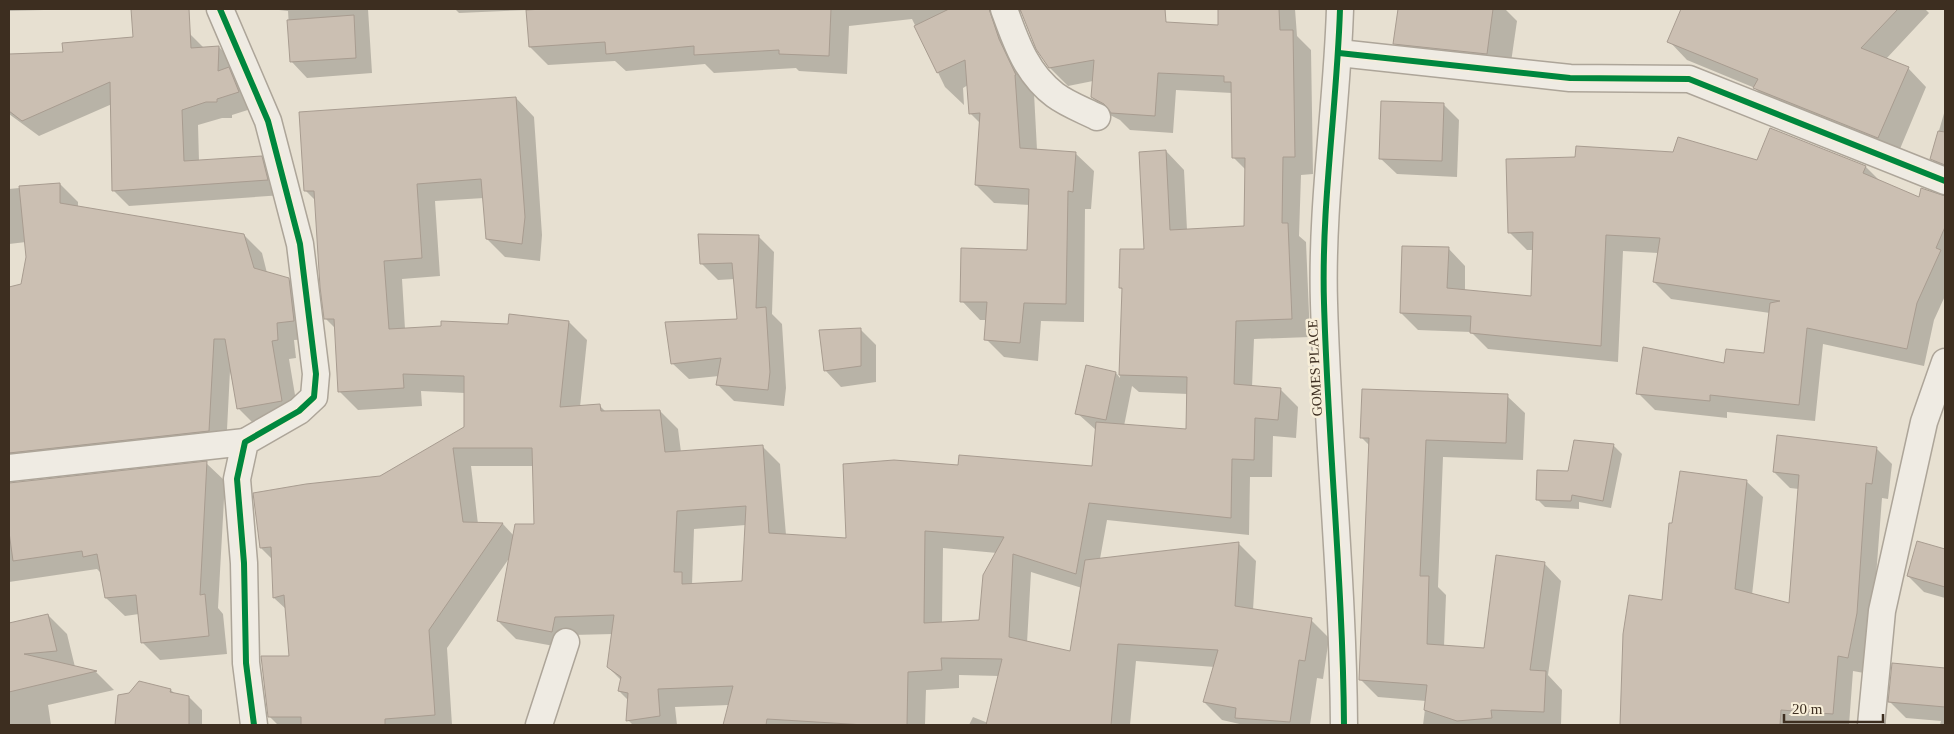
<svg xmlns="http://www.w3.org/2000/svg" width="1954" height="734" font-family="'Times New Roman',serif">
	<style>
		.shadow { fill: #0003; fill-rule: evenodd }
		.building { fill: #cbbfb2; stroke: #a89c90; fill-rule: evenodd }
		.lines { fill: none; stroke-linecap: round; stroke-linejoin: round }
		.minor-casing { stroke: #ada599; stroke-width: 29 }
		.minor { stroke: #efebe3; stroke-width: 26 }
		.cycleway-casing { stroke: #f7eed8; stroke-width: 9 }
		.cycleway { stroke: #00873e; stroke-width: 6 }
		.labels { text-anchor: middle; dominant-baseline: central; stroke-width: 5; stroke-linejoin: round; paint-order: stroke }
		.street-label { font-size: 14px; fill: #3d2e20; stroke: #f7eed8 }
	</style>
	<rect width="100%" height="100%" fill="#e7e0d1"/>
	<g class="shadow">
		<path d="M9 9H79L9 11Z"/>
		<path d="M270 9H368L372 73 307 78 291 61 288 11Z"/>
		<path d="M455 9H1150L1152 22 1220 26 1219 9H1295L1297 36 1311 50 1313 174 1301 175 1299 236 1306 242 1310 337 1254 339 1252 387 1280 389 1298 407 1296 438 1273 436 1272 477H1250L1249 535 1107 520 1100 559 1238 543 1256 561 1253 610 1311 620 1329 638 1323 679 1317 678 1310 725H1244L1222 720 1204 702 1215 667 1136 661 1130 725 1064 721 1063 725H1065H969L973 717 988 723 999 676 959 675V688L926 690 925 725H724L729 705 675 707 677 725H633L628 720 629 701 619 691 622 681 608 667 613 634 573 635 570 649 516 639 498 621 510 557 447 648 452 725H278L269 716 290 657 287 610 274 598 272 559 261 548 465 428V393L421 391 422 406 358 410 340 392 336 329 326 319 317 202 306 191 516 98 534 117 542 235 540 261 505 257 487 239 484 198 435 201 440 276 402 279 405 329 569 322 587 340 580 407 600 406 606 412 660 411 678 429 681 452 762 446 780 464 786 535 847 539 960 467 1093 468 1096 430 1077 413 1116 373 1120 378 1123 290 1120 288 1145 251 1166 151 1184 170 1187 230 1245 227 1246 170 1234 158 1232 93 1176 90 1173 133 1130 130 1120 120 1110 115 1092 97 1093 81 1068 86 1050 68 1022 12 1018 13 1034 93 1037 150 1075 153 1094 171 1091 209H1085L1084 322 1041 321 1038 361 1004 357 986 339 987 320H980L962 301 1028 251 1030 205 994 203 976 185 980 123 970 113 968 85 963 88 964 105 945 87 912 19 849 26 847 74 799 71 796 68 714 73 705 64 626 71 615 61 548 65 530 47 527 10 459 13ZM1132 386 1139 392 1188 394 1187 430 1124 426ZM471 466H533L535 525 514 536 503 524H478ZM746 525 743 582 692 585 694 529ZM943 548 997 553 980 621 942 623ZM1031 572 1082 588 1071 653 1027 643Z"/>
		<path d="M1399 9H1505L1517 21 1509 76 1417 66 1395 43Z"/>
		<path d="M1682 9H1925L1929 13 1886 59 1908 68 1926 87 1897 156 1773 107 1755 88 1687 60 1669 41Z"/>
		<path d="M190 34 204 48 219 47 234 63 254 108 232 115V118H222L198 125 199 161 261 157 277 173 283 195 129 206 113 190 112 104 39 136 9 114V56L64 53Z"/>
		<path d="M1443 104 1459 120 1457 177 1397 174 1380 158Z"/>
		<path d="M1945 110V173L1931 158Z"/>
		<path d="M1771 129 1866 167 1881 182 1920 199 1922 189 1945 196V296L1934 320 1924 366 1823 344 1815 421 1727 412V418L1655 410 1638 393 1725 364 1765 355 1770 313 1671 299 1654 282 1658 253 1623 251 1618 362 1488 349 1471 332 1418 330 1401 313 1448 248 1465 266V291L1532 297 1534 250H1527L1510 233 1758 162Z"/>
		<path d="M60 184 78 202V208L244 235 262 253 267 273 288 279 307 297 312 339 294 340 296 358 289 359 299 419 256 426 238 408 230 371 226 449 9 473V355L12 338 9 339V289L22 285 27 257 26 242 9 244V189Z"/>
		<path d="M758 236 774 252 772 314 782 324 786 388 784 406 734 401 718 385 719 376 689 379 672 363 738 320 735 279 718 280 701 263Z"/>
		<path d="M860 329 876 345V382L841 387 825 370Z"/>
		<path d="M1507 396 1525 413 1523 460 1443 457 1438 587 1446 595 1444 647 1485 649 1544 563 1561 581 1548 675 1562 690 1561 725H1423L1426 701 1378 697 1361 680 1370 446 1361 437Z"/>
		<path d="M1575 442 1614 446 1622 454 1611 508 1579 502V509L1545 507 1537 499 1569 472Z"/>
		<path d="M1876 448 1892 464 1888 499 1882 498 1872 629 1864 673 1853 671 1849 725H1621L1624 634 1664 601 1746 481 1763 497 1752 595 1790 604 1799 489 1790 488 1774 472Z"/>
		<path d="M206 463 225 481 218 608 223 614 227 654 160 660 142 642 139 614 125 616 106 598 102 574 97 569 9 582V504L150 491Z"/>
		<path d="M1918 543 1945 550V598L1924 592 1908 576Z"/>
		<path d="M48 615 67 634 75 667 96 672 114 690 48 705 51 725H9V625Z"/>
		<path d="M1893 664 1945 669V725H1940L1941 721 1906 718 1890 702Z"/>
		<path d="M171 690 176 695 189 697 202 710V725H116L119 696Z"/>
	</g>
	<g class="building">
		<path d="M131 9H189L191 48 219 46 218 71 229 67 239 92 217 99V102H206L182 110 184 161 262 156 268 180 112 191 110 82 22 121 9 111V54L63 52 62 43 133 37Z"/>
		<path d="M544 9H831L829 56 779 54V50L694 55V46L606 54 605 42 529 47 526 10Z"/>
		<path d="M949 9H989L999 39 1016 75H1015L1020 148 1076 152 1073 192 1068 191 1066 304 1024 303 1020 343 984 340 987 302H960L961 248 1027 250 1029 189 975 185 980 113 969 114 965 60 937 73 914 26Z"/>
		<path d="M1020 9H1165L1166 22 1218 25V9H1279L1280 30H1293L1295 157H1283L1282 223H1288L1292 319 1236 321 1234 384 1281 388 1278 420 1255 418 1254 460 1232 459 1231 518 1089 503 1076 574 1013 554 1009 637 1070 651 1085 560 1239 542 1235 606 1312 618 1305 661 1299 660 1290 722 1235 718 1236 708 1203 702 1218 650 1118 644 1111 725H986L1002 659 941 658 942 670 908 672 907 725H865L767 719 766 725H723L733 686 658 689 660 716 626 721 628 693 618 691 621 677 607 667 614 615 555 617 552 632 497 621 515 524H534L532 448H453L463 522 503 523 429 630 435 715 385 719V725H301V717H268L261 656H289L284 595 273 598 271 547 260 548 253 493 306 484 380 476 464 427V376L403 374 404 388 338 392 334 319H324L320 287 314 191H304L299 112 516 97 525 217 522 244 486 239 481 179 417 184 422 258 384 261 389 329 441 326V321L508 324 509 314 569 321 560 407 600 404 601 411 660 410 665 452 763 445 769 533 846 538 843 464 894 460 958 465 959 455 1092 466 1096 422 1186 429 1187 377 1119 375 1122 288H1119L1120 249H1144L1139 152 1166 150 1170 230 1244 226 1245 158H1232L1231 82H1224V76L1158 73 1155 116 1111 113 1104 104 1091 97 1094 60 1049 68 1036 49ZM746 506 742 581 682 584V572H674L677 511ZM925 531 1004 537 983 575 979 620 924 623Z"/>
		<path d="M1398 9H1493L1487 54 1393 44Z"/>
		<path d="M1681 9H1898L1861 48 1909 67 1878 138 1753 88 1758 79 1667 42Z"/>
		<path d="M354 15 356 58 290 62 287 20Z"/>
		<path d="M1381 101 1444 103 1442 161 1379 159Z"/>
		<path d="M1770 128 1866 166 1863 173 1919 197 1921 188 1945 196V227L1936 248 1941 250 1917 303 1907 349 1807 328 1799 405 1710 395V401L1636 394 1643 347 1724 363 1726 349 1764 353 1770 303 1780 301 1653 282 1660 238 1606 235 1601 346 1470 333 1471 316 1400 313 1402 246 1449 247 1447 288 1531 296 1533 232 1508 233 1506 159 1575 157 1576 146 1673 152 1678 137 1757 160Z"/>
		<path d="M1938 131 1945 132V165L1930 159Z"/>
		<path d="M60 183V203L244 234 254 268 289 278 294 321 277 323 278 340 272 341 282 401 237 409 225 339H214L209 431 9 453V287L21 284 26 257 19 186Z"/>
		<path d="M698 234 759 235 756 308 766 307 770 372 768 390 716 385 721 358 671 364 665 322 737 319 732 263 700 264Z"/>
		<path d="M861 328V366L824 371 819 330Z"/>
		<path d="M1086 365 1116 372 1106 420 1075 414Z"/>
		<path d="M1362 389 1508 394 1506 443 1426 440 1420 576H1429L1427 644 1484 648 1496 555 1545 562 1530 670 1546 671 1544 712 1491 710 1492 718 1457 721 1424 710 1427 685 1359 680 1369 438H1360Z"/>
		<path d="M1777 435 1877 447 1872 484 1866 483 1857 613 1848 658 1838 656 1833 714 1781 710 1780 725H1620L1623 634 1629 595 1662 600 1669 523H1672L1680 471 1747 480 1735 589 1789 603 1799 475 1773 472Z"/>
		<path d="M1574 440 1614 444 1603 501 1572 495 1571 501 1536 500 1537 470 1568 471Z"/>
		<path d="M207 461 200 595 205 594 209 636 141 643 136 595 105 598 97 554 83 557 82 551 13 561 9 532V483Z"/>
		<path d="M1917 541 1945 549V587L1907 576Z"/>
		<path d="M48 614 57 651 24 654 97 671 9 692V623Z"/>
		<path d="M1892 663 1945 668V707L1888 702Z"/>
		<path d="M139 681 171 689 170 692 189 696V725H115L118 695 129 693Z"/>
	</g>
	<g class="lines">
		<defs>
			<g id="minor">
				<path d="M220 9 268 121 300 244 316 374 314 397 299 411 245 442 237 479 244 563 246 663 254 725"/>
				<path d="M1004 9C1016 42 1026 73 1055 95 1067 104 1083 110 1097 117"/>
				<path d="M1340 9C1337 107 1321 204 1324 303 1328 444 1343 584 1344 725"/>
				<path d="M1339 53 1570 78 1689 79 1945 181"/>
				<path d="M9 468 245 442"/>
				<path d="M539 725 566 642"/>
				<path d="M1871 725 1882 611 1924 422 1945 362"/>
			</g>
		</defs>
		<use href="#minor" class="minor-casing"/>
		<use href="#minor" class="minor"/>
		<defs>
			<g id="cycleway">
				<path d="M220 9 268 121 300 244 316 374 314 397 299 411 245 442 237 479 244 563 246 663 254 725"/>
				<path d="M1340 9C1337 107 1321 204 1324 303 1328 444 1343 584 1344 725"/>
				<path d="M1339 53 1570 78 1689 79 1945 181"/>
			</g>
		</defs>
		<use href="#cycleway" class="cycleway-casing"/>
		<use href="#cycleway" class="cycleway"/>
	</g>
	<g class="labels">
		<g class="street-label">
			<text transform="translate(1315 368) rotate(-93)">GOMES PLACE</text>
		</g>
	</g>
	<rect width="1954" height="734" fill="none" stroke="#3d2e20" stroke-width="20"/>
	<path d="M1784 714v8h99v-8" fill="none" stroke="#3d2e20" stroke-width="2.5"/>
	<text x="1792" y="714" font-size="15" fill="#3d2e20" stroke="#f7eed8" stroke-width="4" paint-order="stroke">20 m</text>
</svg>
